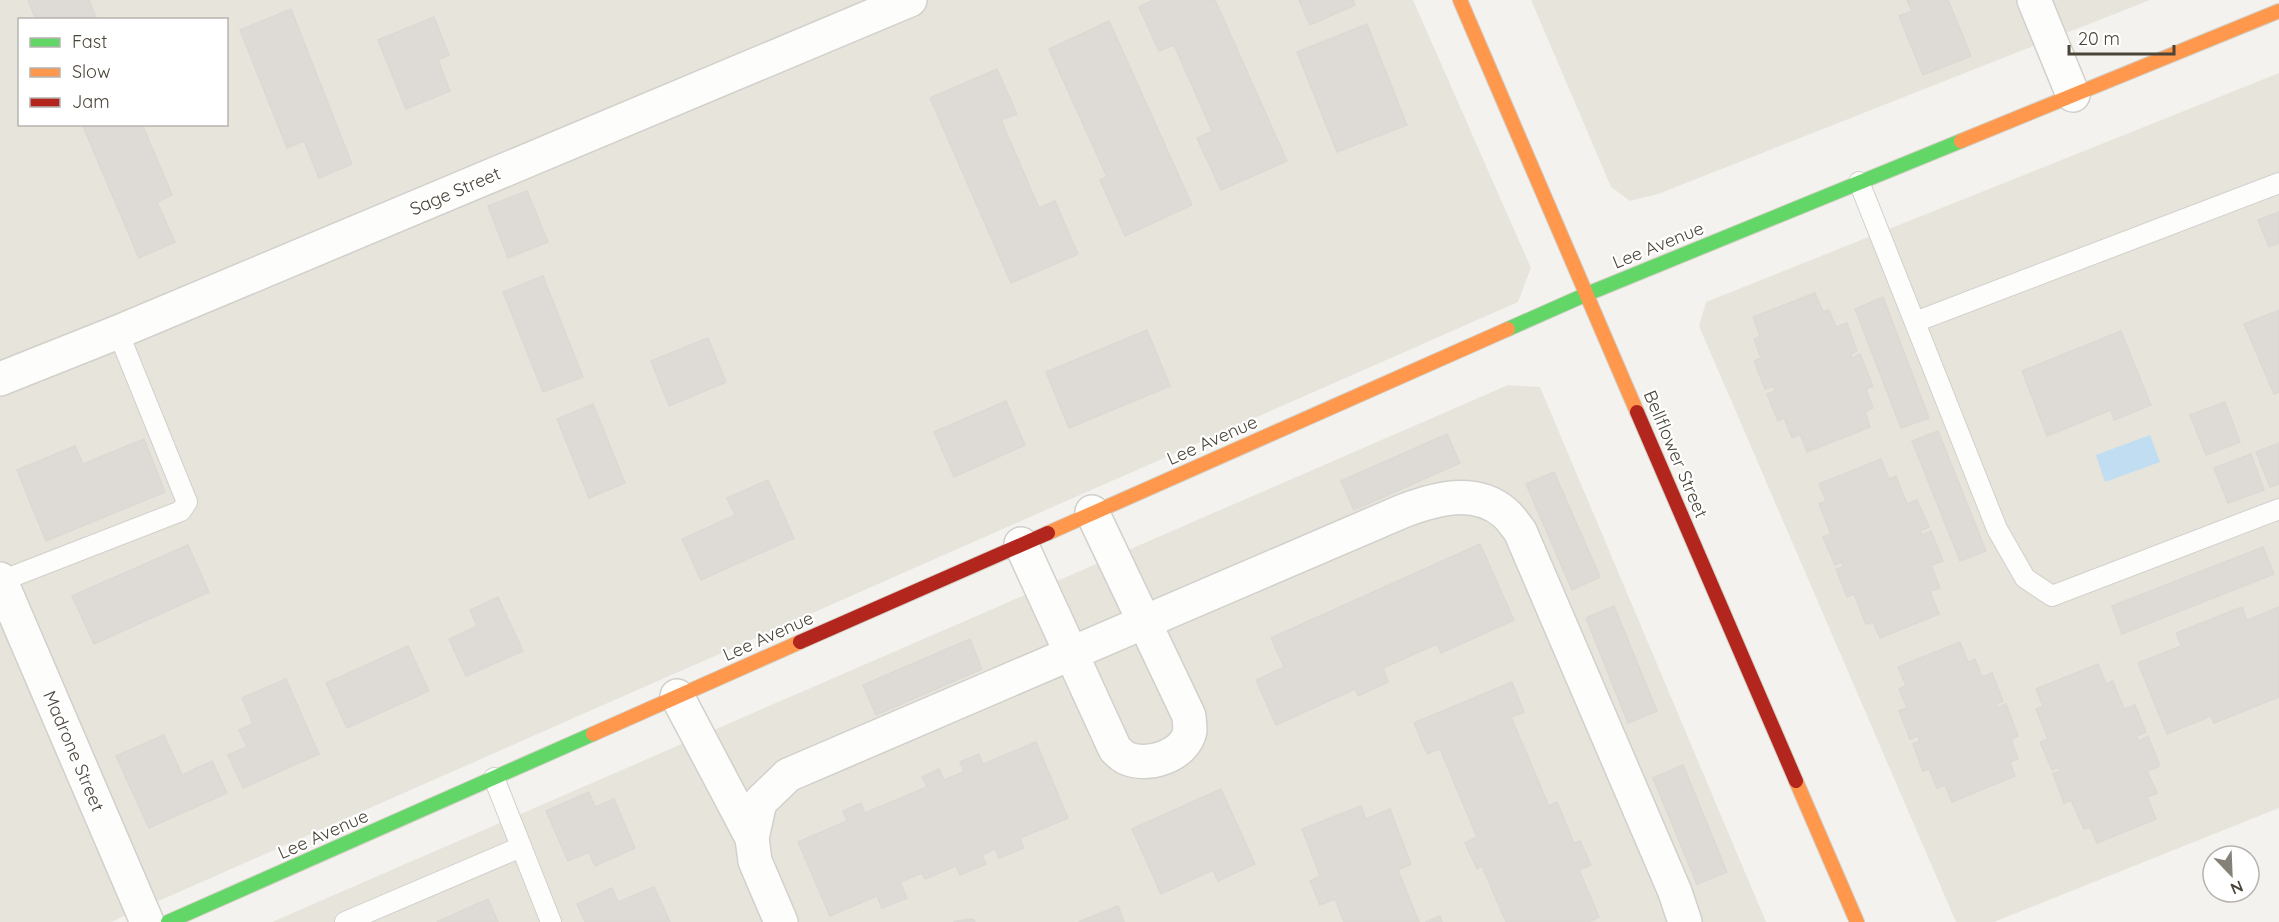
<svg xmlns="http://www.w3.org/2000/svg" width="2279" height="922" font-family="Quicksand,sans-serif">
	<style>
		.residential { fill: #e7e4dc; fill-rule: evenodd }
		.water { fill: #c0ddf1 }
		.building { fill: #dedbd6; stroke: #dcd9d4; stroke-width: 1.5 }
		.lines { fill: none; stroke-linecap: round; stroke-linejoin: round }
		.lane-casing { stroke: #d2d0cb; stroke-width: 22 }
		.street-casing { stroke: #d2d0cb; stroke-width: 36 }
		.fast-casing { stroke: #d3cfc5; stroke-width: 16 }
		.slow-casing { stroke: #d3cfc5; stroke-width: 16 }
		.jam-casing { stroke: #d3cfc5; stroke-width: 16 }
		.lane { stroke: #fdfdfc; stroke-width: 20 }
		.street { stroke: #fdfdfc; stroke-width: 33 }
		.fast { stroke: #63d668; stroke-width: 14 }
		.slow { stroke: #ff974d; stroke-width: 14 }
		.jam { stroke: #b3261e; stroke-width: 14 }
		.labels { text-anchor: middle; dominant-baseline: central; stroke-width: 4.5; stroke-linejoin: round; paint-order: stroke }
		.street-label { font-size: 18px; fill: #4b4439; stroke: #fff }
	</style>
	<rect width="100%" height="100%" fill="#f4f2ee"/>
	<g class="residential">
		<path d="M0 0H1413L1531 268 1518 302 111 922H0ZM20 20H226V124H20Z"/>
		<path d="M1531 0H2150L1658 194 1630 201 1611 187Z"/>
		<path d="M2279 73V808L1994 922H1956L1699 326 1706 302Z"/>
		<path d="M1508 385 1540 387 1766 922H272Z"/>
	</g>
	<path class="water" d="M2150 435 2160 462 2105 482 2096 455Z"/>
	<g class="building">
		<path d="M28 0H89L97 20H36Z"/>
		<path d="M1153 0H1215L1287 161 1221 190 1197 138 1212 131 1174 45 1159 51 1139 7Z"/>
		<path d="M1299 0H1353L1355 5 1310 25Z"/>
		<path d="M1907 0H1948L1971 56 1923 75 1899 16 1912 11Z"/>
		<path d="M291 9 352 164 319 178 304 141 287 148 240 30Z"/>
		<path d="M434 17 449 55 438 60 450 91 406 109 378 40Z"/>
		<path d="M1109 21 1192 205 1125 236 1100 180 1107 177 1049 49Z"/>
		<path d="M1367 24 1407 125 1337 152 1297 52Z"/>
		<path d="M997 69 1017 114 1001 120 1039 208 1055 201 1078 254 1011 283 930 98Z"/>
		<path d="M82 124H142L172 195 157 202 175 242 139 258Z"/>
		<path d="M527 191 548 242 508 258 488 206Z"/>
		<path d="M2279 212V243L2269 247 2258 220Z"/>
		<path d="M543 276 583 377 543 392 503 292Z"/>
		<path d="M1815 293 1823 312 1829 310 1836 327 1847 323 1857 351 1851 354 1852 358 1860 354 1873 386 1866 389 1873 408 1865 412 1870 427 1807 452 1800 434 1792 438 1784 418 1778 421 1767 394 1775 391 1773 386 1765 389 1754 361 1761 358 1754 339 1760 336 1753 317Z"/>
		<path d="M1883 297 1929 418 1901 428 1855 309Z"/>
		<path d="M2279 310V392L2274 394 2244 324Z"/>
		<path d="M1147 330 1170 386 1069 428 1046 372Z"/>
		<path d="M2121 331 2151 405 2114 420 2111 410 2047 436 2022 371Z"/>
		<path d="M708 338 726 382 669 406 651 361Z"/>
		<path d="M1006 401 1025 445 954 477 934 432Z"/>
		<path d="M2225 402 2240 442 2206 455 2190 415Z"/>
		<path d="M593 404 625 483 589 498 557 419Z"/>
		<path d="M1938 431 1986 551 1960 561 1912 441Z"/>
		<path d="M1447 434 1460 463 1354 510 1341 481Z"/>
		<path d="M144 439 165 492 46 541 17 470 75 446 83 464Z"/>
		<path d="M2279 443V484L2270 487 2256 452Z"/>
		<path d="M2251 454 2264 490 2228 503 2214 468Z"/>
		<path d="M1881 459 1889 479 1896 476 1907 504 1917 500 1929 527 1920 531 1922 535 1931 531 1943 561 1931 565 1940 588 1930 591 1939 614 1880 638 1873 622 1866 624 1854 594 1847 597 1836 569 1843 567 1842 562 1835 565 1823 537 1831 534 1819 504 1826 501 1819 484Z"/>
		<path d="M1554 472 1600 577 1572 590 1526 484Z"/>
		<path d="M768 480 794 538 701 580 682 539 735 515 727 498Z"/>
		<path d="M1480 544 1514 620 1441 653 1437 644 1383 668 1388 682 1358 696 1355 689 1276 725 1256 680 1284 667 1271 638Z"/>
		<path d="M188 545 209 592 94 644 72 596Z"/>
		<path d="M2263 547 2274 574 2122 634 2112 606Z"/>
		<path d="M498 597 523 651 466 676 449 639 477 626 470 610Z"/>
		<path d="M1614 606 1657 711 1628 723 1586 618Z"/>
		<path d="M2242 607 2247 620 2279 607V697L2214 723 2211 716 2167 734 2138 663 2181 646 2176 633Z"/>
		<path d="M970 639 982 669 876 715 863 685Z"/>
		<path d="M1960 642 1968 662 1975 659 1982 677 1992 673 2003 701 1996 704 1997 708 2006 704 2018 736 2011 739 2018 759 2010 762 2015 776 1952 802 1945 785 1937 788 1929 769 1923 771 1913 744 1920 741 1918 736 1910 739 1899 711 1907 708 1899 689 1906 686 1898 667Z"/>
		<path d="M408 646 429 691 347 728 326 683Z"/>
		<path d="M2098 664 2106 684 2113 681 2124 709 2135 705 2146 732 2137 736 2139 741 2148 736 2160 766 2147 771 2157 793 2147 797 2156 819 2097 843 2090 827 2084 829 2071 800 2064 803 2053 774 2060 771 2058 767 2052 770 2040 742 2048 739 2036 709 2043 706 2036 689Z"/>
		<path d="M286 679 319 754 243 788 228 755 247 747 239 730 253 724 242 698Z"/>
		<path d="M1512 682 1524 712 1511 717 1549 806 1557 802 1574 843 1580 841 1591 865 1579 870 1599 917 1589 922H1506L1482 866 1477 869 1465 843 1477 837 1440 749 1427 754 1414 723Z"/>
		<path d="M164 735 182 775 212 761 227 793 149 828 116 756Z"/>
		<path d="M1036 742 1068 818 1020 838 1024 848 999 858 995 849 982 855 986 864 960 875 956 866 925 879 922 873 900 882 907 898 882 908 877 896 830 916 798 842 847 821 843 811 861 803 865 813 927 787 922 777 939 769 944 780 964 772 960 762 979 754 983 764Z"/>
		<path d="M1683 765 1727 872 1697 884 1653 778Z"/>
		<path d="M1221 789 1255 864 1218 881 1213 870 1161 894 1132 829Z"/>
		<path d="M589 792 595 807 614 799 635 848 595 866 589 852 568 861 546 811Z"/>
		<path d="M1361 806 1366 819 1390 809 1411 864 1398 870 1419 922H1344L1335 899 1320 905 1310 881 1320 876 1302 829Z"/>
		<path d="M654 887 670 922H585L577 904 612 888 618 902Z"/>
		<path d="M488 899 498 922H437Z"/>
		<path d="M1118 906 1124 922H1078Z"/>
		<path d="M1440 916 1442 922H1425Z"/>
		<path d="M973 919 975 922H953L956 921Z"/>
	</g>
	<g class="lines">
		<defs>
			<g id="lane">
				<path d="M1859 182 1997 529 2025 578 2052 596 2279 509"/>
				<path d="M1915 322 2279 183"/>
				<path d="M1 581 181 511 187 502 118 332"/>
				<path d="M494 778 551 922"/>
				<path d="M345 922 521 847"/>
			</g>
			<g id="street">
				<path d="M2034 0 2073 95"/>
				<path d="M0 379 118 332 910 0"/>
				<path d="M1021 544 1115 749C1118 752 1122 756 1126 758 1147 768 1185 756 1190 731 1190 726 1189 720 1189 716L1092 512"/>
				<path d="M0 579 147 922"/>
				<path d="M677 696 752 838"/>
				<path d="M781 922 755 861 752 838 760 802 788 775 1403 511C1435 499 1475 487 1505 513 1511 518 1515 525 1520 531L1675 892 1685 922"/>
			</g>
			<g id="fast">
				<path d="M1508 329 1587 294 1961 141"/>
				<path d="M168 922 593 734"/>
			</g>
			<g id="slow">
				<path d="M1460 0 1637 412"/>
				<path d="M1961 141 2279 11"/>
				<path d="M1048 533 1508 329"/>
				<path d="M593 734 800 642"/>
				<path d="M1796 781 1857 922"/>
			</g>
			<g id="jam">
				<path d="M1637 412 1796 781"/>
				<path d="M800 642 1048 533"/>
			</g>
		</defs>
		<use href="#lane" class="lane-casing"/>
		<use href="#street" class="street-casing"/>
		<use href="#fast" class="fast-casing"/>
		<use href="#slow" class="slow-casing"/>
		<use href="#jam" class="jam-casing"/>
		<use href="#lane" class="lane"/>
		<use href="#street" class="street"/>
		<use href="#fast" class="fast"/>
		<use href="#slow" class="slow"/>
		<use href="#jam" class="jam"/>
	</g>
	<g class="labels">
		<g class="street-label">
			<text transform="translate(455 191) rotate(-23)">Sage Street</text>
			<text transform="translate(1658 245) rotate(-22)">Lee Avenue</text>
			<text transform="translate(1212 440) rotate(-24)">Lee Avenue</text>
			<text transform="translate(1676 454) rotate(67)">Bellflower Street</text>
			<text transform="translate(768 636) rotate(-24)">Lee Avenue</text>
			<text transform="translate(74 751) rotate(67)">Madrone Street</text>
			<text transform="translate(323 834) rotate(-24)">Lee Avenue</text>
		</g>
	</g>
	<rect x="18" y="18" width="210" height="108" fill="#ffffff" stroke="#b7b4b0" stroke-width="1.5"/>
	<rect x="30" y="38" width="30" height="9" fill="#63d668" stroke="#b7b4b0" stroke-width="1.5"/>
	<text x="72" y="48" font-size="18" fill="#4b4439">Fast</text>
	<rect x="30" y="68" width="30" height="9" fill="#ff974d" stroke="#b7b4b0" stroke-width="1.5"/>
	<text x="72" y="78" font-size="18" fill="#4b4439">Slow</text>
	<rect x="30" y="98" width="30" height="9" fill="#b3261e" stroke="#b7b4b0" stroke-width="1.5"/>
	<text x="72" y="108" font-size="18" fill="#4b4439">Jam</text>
	<g transform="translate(2231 874) rotate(157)"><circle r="28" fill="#ffffff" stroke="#b7b4b0" stroke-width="1.5"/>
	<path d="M0-4.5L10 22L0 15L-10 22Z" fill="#868178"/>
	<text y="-9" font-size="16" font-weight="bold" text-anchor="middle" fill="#4b4439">N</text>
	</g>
	<path d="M2069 45v9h105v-9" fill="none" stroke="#4b4439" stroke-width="3"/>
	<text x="2078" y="45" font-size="18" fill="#4b4439" stroke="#ffffff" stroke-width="4.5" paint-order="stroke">20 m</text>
</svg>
